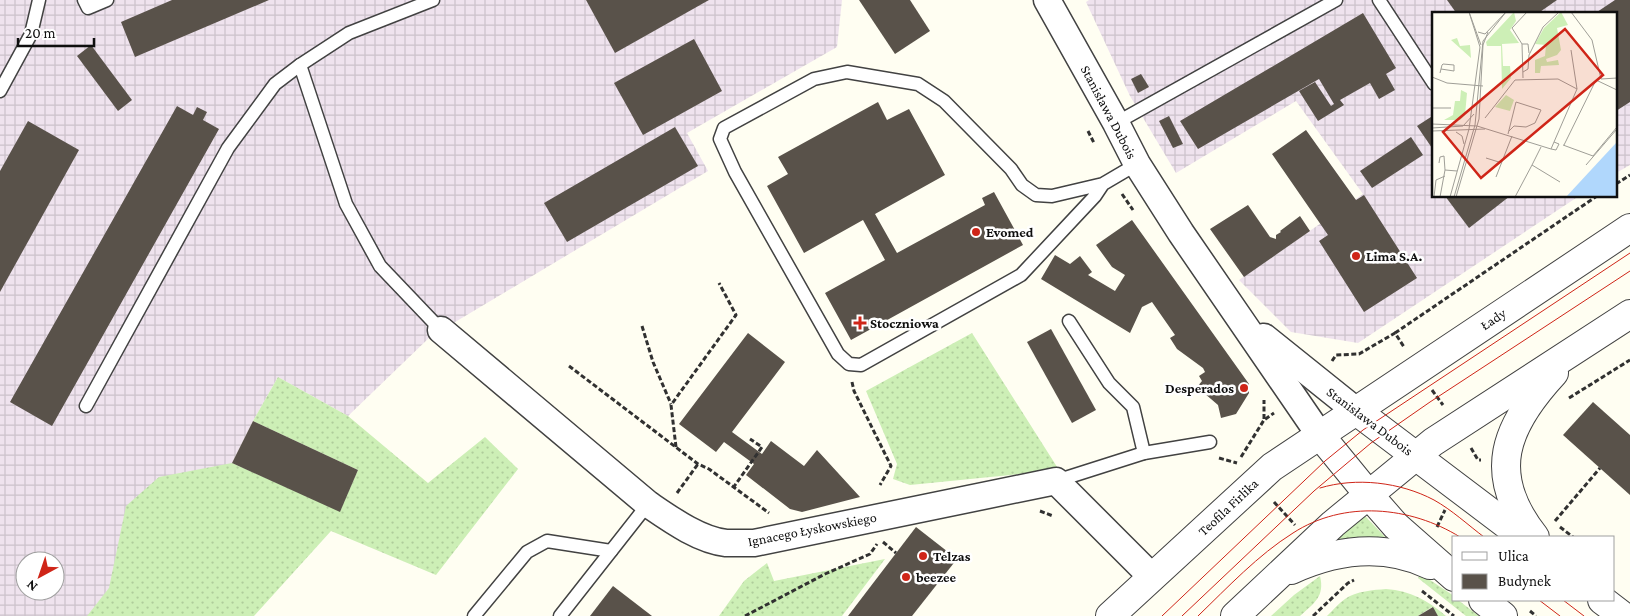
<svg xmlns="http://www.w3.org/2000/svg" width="1630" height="616" font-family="'Crimson Pro',serif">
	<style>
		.industrial { fill: url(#industrial-grid); fill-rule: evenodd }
		.grass { fill: url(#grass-dots) }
		.building { fill: #59524a }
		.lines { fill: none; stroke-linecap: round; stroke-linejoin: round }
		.service-casing { stroke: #424242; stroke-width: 15 }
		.minor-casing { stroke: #424242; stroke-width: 29 }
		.tertiary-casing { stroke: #424242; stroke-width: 30 }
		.path { stroke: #313131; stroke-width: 3; stroke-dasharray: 5 2.5; stroke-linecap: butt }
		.service { stroke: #fff; stroke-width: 12 }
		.minor { stroke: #fff; stroke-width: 26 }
		.tertiary { stroke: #fff; stroke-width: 28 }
		.tram { stroke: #cf2518; stroke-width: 1 }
		.poi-dot { fill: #cf2518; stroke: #fff; stroke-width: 2 }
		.labels { text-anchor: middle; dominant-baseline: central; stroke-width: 5; stroke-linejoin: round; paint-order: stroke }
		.street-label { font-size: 14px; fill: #0f0f0f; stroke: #fff }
		.poi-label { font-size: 14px; font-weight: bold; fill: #0f0f0f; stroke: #fff; text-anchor: start }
		.inset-road { fill: none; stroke: #9f9e97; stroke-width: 1 }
		.view { fill: #cf2518; fill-opacity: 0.15; stroke: #cf2518; stroke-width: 2.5 }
		.inset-edge { fill: none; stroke: #0f0f0f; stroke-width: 2.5 }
	</style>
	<defs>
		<pattern id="industrial-grid" width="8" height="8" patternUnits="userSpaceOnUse" patternTransform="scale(1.25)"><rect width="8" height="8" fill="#efe3ee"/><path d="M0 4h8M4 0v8" fill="none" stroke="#ccc2cb"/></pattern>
		<pattern id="grass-dots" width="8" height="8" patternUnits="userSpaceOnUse" patternTransform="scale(1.25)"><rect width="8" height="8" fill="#cdefb6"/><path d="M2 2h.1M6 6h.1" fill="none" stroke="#afcc9b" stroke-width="1.8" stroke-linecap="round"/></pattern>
	</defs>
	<rect width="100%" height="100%" fill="#fffef2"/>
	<g class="industrial">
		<path d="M0 0H842L837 47 687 133 708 171 430 337 348 416 278 377 253 421 232 463 150 616H0ZM25 561H55V591H25Z"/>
		<path d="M1089 0H1630V165L1616 173V14H1434V196H1579L1358 343 1291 332 1239 280 1363 194 1296 101 1176 173 1130 96 1086 2Z"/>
	</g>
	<g class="grass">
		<path d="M972 333 1059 470 910 485 893 479 897 464 866 391Z"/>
		<path d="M278 377 348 416 428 483 485 437 518 469 436 575 331 531 254 616H87L109 588 126 506 159 477 232 463 340 511 358 470 253 421Z"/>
		<path d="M1365 516 1387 539 1336 543 1337 539 1361 517Z"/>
		<path d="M885 559 842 616H719L744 581 767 563 774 581Z"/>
		<path d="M1421 574 1454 596V600H1458L1479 616H1466L1418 578Z"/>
		<path d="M1320 576C1325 597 1314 603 1300 616H1271L1294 595Z"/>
		<path d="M1386 589C1411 591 1427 600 1446 616H1438L1432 607 1418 616H1327C1333 610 1339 603 1345 599 1356 591 1374 590 1386 589Z"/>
	</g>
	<g class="building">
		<path d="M172 0H269L135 57 121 22Z"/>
		<path d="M586 0H709L615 53Z"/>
		<path d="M859 0H910L930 31 895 54Z"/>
		<path d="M1447 0H1557L1537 14H1457Z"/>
		<path d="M1615 0H1630V102L1616 111V14H1594Z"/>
		<path d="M1363 13 1396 68 1386 74 1395 90 1379 99 1370 83 1340 100 1344 105 1318 121 1299 91 1315 82 1331 106 1334 104 1319 79 1198 149 1180 121Z"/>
		<path d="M694 39 722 91 643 135 614 83Z"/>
		<path d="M91 45 132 100 118 111 77 56Z"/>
		<path d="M1141 74 1149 87 1138 93 1131 79Z"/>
		<path d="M878 102 887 120 909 109 945 175 875 214 897 253 985 205 982 198 994 192 1023 245 851 340 825 293 885 260 863 220 804 253 767 186 788 174 778 157Z"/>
		<path d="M177 106 193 115 197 107 207 112 203 120 219 129 52 426 10 402Z"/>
		<path d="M1434 115V147L1432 148 1417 126Z"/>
		<path d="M1169 116 1183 144 1173 148 1159 121Z"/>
		<path d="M28 121 79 150 0 292V171Z"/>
		<path d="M675 127 698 166 567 242 544 203Z"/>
		<path d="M1306 130 1356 200 1364 195 1417 278 1364 312 1319 241 1328 235 1272 154Z"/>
		<path d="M1411 137 1423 155 1372 188 1360 171Z"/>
		<path d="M1445 196H1510L1469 228Z"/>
		<path d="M1248 205 1270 237 1276 239V235L1281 232 1280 231 1300 216 1310 231 1244 277 1210 229Z"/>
		<path d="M1132 220 1249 384V393L1236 414 1221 418 1218 405 1197 387 1202 381 1199 376 1205 372 1203 368 1177 349 1170 338 1175 335 1152 302 1142 307 1130 333 1041 279 1055 255 1070 264 1080 256 1092 272 1088 275 1115 291 1125 275 1112 267 1096 245Z"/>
		<path d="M1051 329 1096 410 1072 423 1027 342Z"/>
		<path d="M748 333 785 362 732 432 762 454 771 441 804 466 817 450 860 497 802 512 790 509 746 475 754 464 724 442 716 452 679 424Z"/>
		<path d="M1593 402 1630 435V495L1563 435Z"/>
		<path d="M253 421 358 470 340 512 232 463Z"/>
		<path d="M916 527 957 559 912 616H848Z"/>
		<path d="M613 586 652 616H590Z"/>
		<path d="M1433 607 1438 616H1418Z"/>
	</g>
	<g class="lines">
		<defs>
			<g id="service">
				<path d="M84 0 88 8 107 0"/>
				<path d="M433 0 349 33 300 65 346 204 380 266 441 330"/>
				<path d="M1379 0 1434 84"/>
				<path d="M0 91 31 34 39 0"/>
				<path d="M1116 123 1336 0"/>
				<path d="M1103 184 1095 196 1021 275 861 365 849 364 838 354 735 172 720 139 724 128 814 79 847 72 918 84 944 101 1011 169 1022 185 1036 195 1052 196 1103 184 1137 164"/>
				<path d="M1069 321 1109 383 1133 407 1144 453"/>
				<path d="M86 406 228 148 275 84 300 65"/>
				<path d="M1056 481 1144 453 1210 442"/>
				<path d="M474 616 527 552 547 541 611 551"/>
				<path d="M560 616 648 504"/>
			</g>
			<g id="minor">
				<path d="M1047 0 1116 123 1137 164 1181 233 1319 434"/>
				<path d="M441 330 648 504C670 519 699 540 726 543 735 543 745 543 754 543L1056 481 1152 577"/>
				<path d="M1264 337 1355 410"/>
			</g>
			<g id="tertiary">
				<path d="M1355 410 1523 537"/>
				<path d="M1319 434 1368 494 1396 526 1454 577"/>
				<path d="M1535 537C1485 474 1505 426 1554 373"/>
				<path d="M1291 570C1337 549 1384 543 1430 565"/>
				<path d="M1483 600 1503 616"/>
				<path d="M1602 600 1623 616"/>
				<path d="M1110 616 1272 467 1630 228"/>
				<path d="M1235 616 1333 524 1433 442 1630 314"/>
			</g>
		</defs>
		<use href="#service" class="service-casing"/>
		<use href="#minor" class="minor-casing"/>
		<use href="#tertiary" class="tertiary-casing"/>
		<g class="path">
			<path d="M1088 131 1094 143"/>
			<path d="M1616 184 1630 175"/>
			<path d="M1122 194 1133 210"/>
			<path d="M881 324 885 329"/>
			<path d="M642 326 653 362 671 404"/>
			<path d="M1395 333 1597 196"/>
			<path d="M1332 361 1336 355 1359 354 1395 333 1404 347"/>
			<path d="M569 366 698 464 709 469 769 513"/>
			<path d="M852 382 854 391 891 466 880 485"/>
			<path d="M1432 390 1443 405"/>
			<path d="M1569 398 1630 360"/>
			<path d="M1264 419V400"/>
			<path d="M676 447 671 405 736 315 719 283"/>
			<path d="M1471 448 1478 460H1481"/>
			<path d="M1241 457 1264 420 1274 413"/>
			<path d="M1219 458 1237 463"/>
			<path d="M733 488 762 447 750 439"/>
			<path d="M677 493 698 464"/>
			<path d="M1274 502 1295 525"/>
			<path d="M1040 511 1053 516"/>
			<path d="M1555 521 1600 468"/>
			<path d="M1437 527 1445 510"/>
			<path d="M1560 527 1573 537"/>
			<path d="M883 542 896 553"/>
			<path d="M1422 591 1454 616"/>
			<path d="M1530 611 1536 616"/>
			<path d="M745 616 825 574 870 554 877 544"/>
			<path d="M1313 616 1348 583 1354 580"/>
		</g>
		<use href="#service" class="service"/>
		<use href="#minor" class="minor"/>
		<use href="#tertiary" class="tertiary"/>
		<g class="tram">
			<path d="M1320 488C1356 477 1400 482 1434 500 1452 510 1468 525 1484 537"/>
			<path d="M1539 600 1560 616"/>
			<path d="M1563 600 1584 616"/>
			<path d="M1162 616 1325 461 1363 430 1630 253"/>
			<path d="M1182 616 1314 491 1371 443 1430 402 1630 271"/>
			<path d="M1198 616C1228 587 1258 555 1293 533 1344 500 1410 506 1460 537"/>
		</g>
	</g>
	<g class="poi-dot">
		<circle cx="976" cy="232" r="5"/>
		<circle cx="1356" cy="256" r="5"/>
		<path d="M857.5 315.5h5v5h5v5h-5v5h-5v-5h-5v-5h5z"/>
		<circle cx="1244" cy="388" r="5"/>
		<circle cx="923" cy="556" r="5"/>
		<circle cx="906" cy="577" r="5"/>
	</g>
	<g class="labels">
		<g class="street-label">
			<text transform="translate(1109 112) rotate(62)">Stanisława Dubois</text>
			<text transform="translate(1493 319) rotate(-34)">Łady</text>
			<text transform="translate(1370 421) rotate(37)">Stanisława Dubois</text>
			<text transform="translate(1228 507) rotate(-43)">Teofila Firlika</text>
			<text transform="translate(812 529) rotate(-11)">Ignacego Łyskowskiego</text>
		</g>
		<g class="poi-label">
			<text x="986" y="232">Evomed</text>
			<text x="1366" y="256">Lima S.A.</text>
			<text x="870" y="323">Stoczniowa</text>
			<text x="1234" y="388" text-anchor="end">Desperados</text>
			<text x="933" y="556">Telzas</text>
			<text x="916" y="577">beezee</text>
		</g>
	</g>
	<g transform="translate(1432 12)">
		<rect width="185" height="185" fill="#fffef2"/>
		<path d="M82 0 84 9 78 18 87 31 70 32 71 54H78L79 66 70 77 69 34H55L54 30ZM129 0 136 13 125 16 129 38 125 43 114 47 115 50 126 48 127 53 109 54 108 61H103V48L113 44 114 33 103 32 112 16ZM25 26 28 34 38 33 39 46 19 28ZM29 78 35 81 33 103 28 108H12L21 103 23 89H28ZM74 83 82 88 78 99 63 95Z" fill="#cdefb6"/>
		<path d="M185 130V185H134L171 145Z" fill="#b0d7fc"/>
		<path class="inset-road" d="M37 0 49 33M139 0 160 28 169 67 185 66M46 20 53 22 74 0M90 32 80 16 95 0M139 38 145 77M91 60 96 57 97 43 111 15 127 0M8 61 10 53 11 52 22 53V59L9 57M0 65 15 71 51 74M91 66 90 32H96L97 41M0 96H19M53 106 83 68 126 67 145 77 122 130M0 112 45 114 119 137 124 138 127 132 122 130 119 137M0 116 31 114 42 102M0 119 53 117M24 120 30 124 32 132M76 122 84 90 109 98 103 111 94 115 82 114 77 119M131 133 161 144 185 115M132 133 164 68 185 78M54 146 70 151M7 151 8 145 12 144 13 158 25 159M100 153 109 135M154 153 185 117M64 165 80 124M2 185 4 168 13 164M8 185 13 158M18 185 37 117 48 35 37 0M22 185 43 113 51 29 74 0M24 185 47 107 51 33 56 20M83 185 100 153 128 170"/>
		<path class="view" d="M133 17 171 63 49 166 11 120Z"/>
		<rect width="185" height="185" class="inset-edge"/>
	</g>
	<rect x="1452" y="536" width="162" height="65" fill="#ffffff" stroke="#9f9f9f"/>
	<rect x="1462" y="552" width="25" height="8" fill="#ffffff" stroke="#9f9f9f"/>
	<text x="1498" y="561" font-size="15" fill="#0f0f0f">Ulica</text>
	<rect x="1462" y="574" width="25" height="15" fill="#59524a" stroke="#9f9f9f"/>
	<text x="1498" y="586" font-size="15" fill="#0f0f0f">Budynek</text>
	<g transform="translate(40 576) rotate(220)"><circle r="24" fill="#ffffff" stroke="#9f9f9f"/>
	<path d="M0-4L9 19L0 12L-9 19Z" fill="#cf2518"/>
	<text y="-8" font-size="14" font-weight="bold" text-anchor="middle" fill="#0f0f0f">N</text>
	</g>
	<path d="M18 38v8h76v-8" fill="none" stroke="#0f0f0f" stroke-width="2.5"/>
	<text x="25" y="38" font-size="15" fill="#0f0f0f" stroke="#ffffff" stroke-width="4" paint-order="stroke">20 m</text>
</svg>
